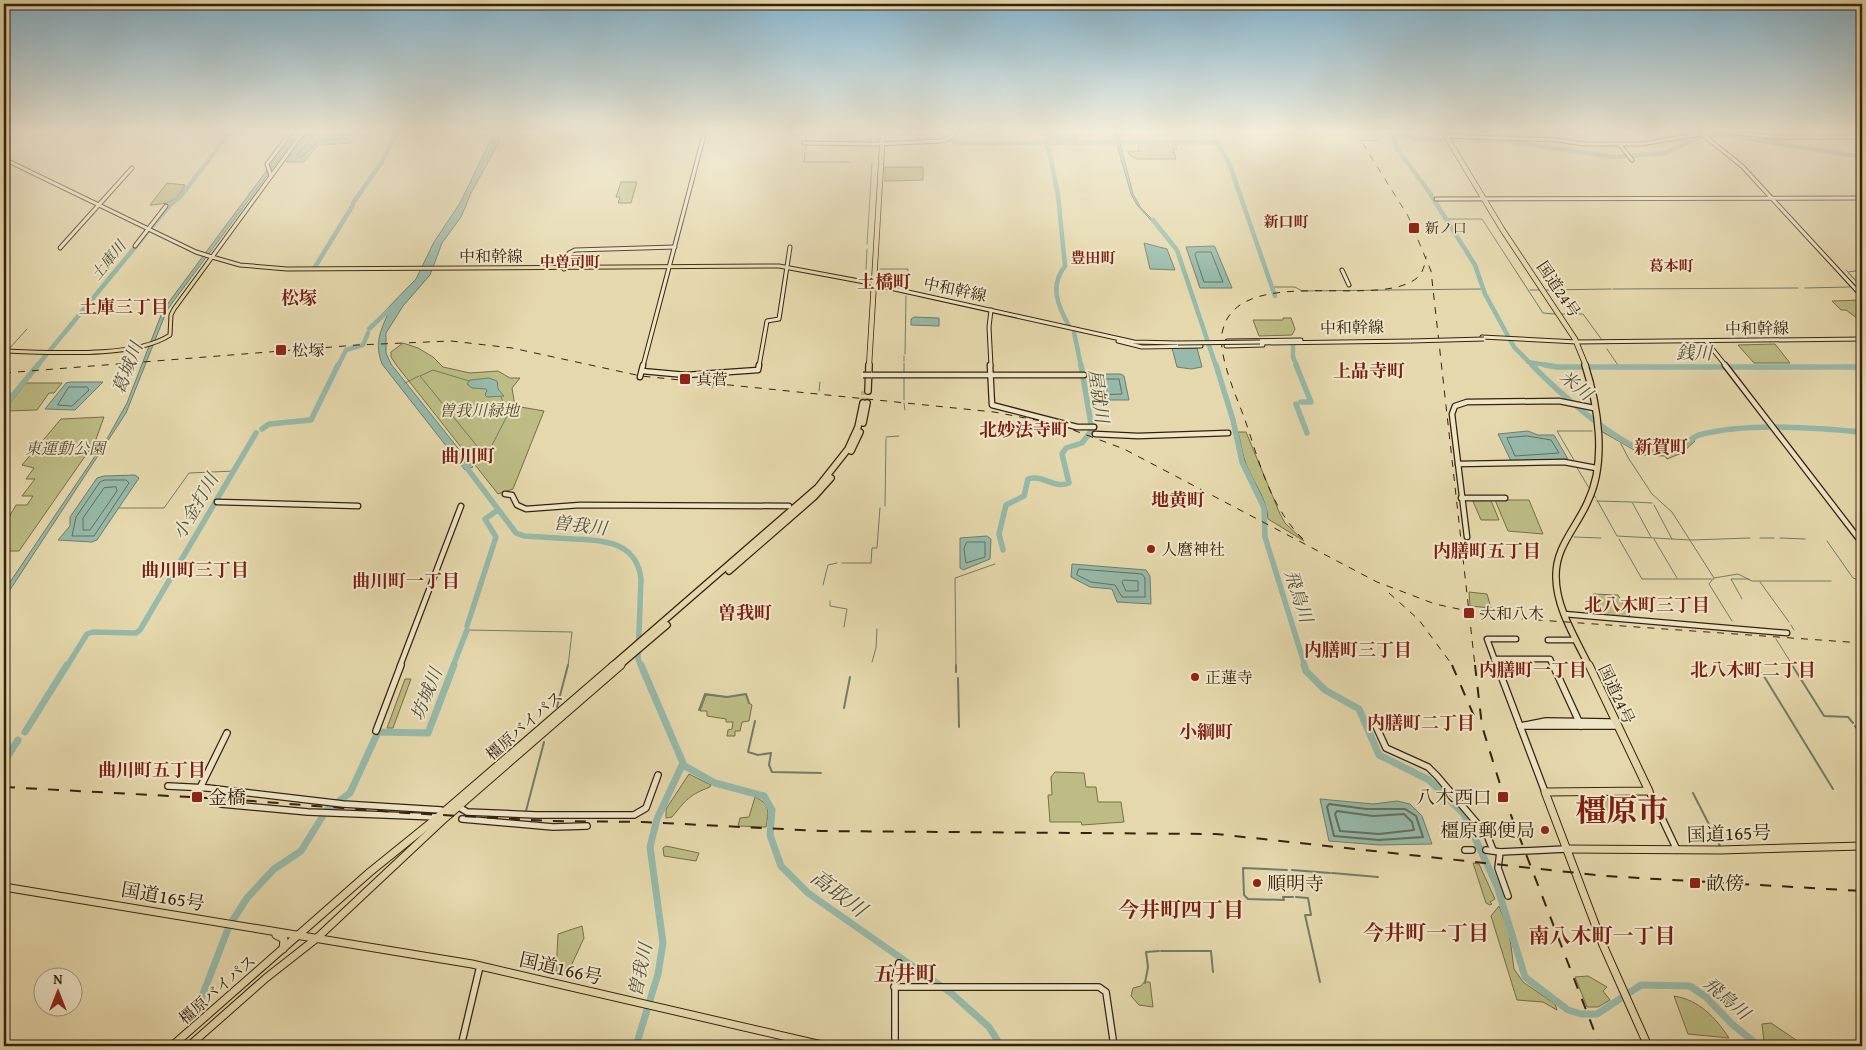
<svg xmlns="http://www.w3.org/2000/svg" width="1866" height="1050" font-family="'Gentium Book Plus','Noto Serif JP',serif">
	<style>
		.green { fill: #bcbc84; stroke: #796e49 }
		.water { fill: #96baab; stroke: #707d6c }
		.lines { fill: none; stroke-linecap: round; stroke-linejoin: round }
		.shore-far1 { stroke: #666e5c; stroke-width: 1 }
		.shore { stroke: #666e5c; stroke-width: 2 }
		.stream-far1 { stroke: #707d6c; stroke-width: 1 }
		.stream { stroke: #707d6c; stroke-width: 2 }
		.river-far2 { stroke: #96baab; stroke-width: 4.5 }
		.river-far1 { stroke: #96baab; stroke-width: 5.5 }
		.river { stroke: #96baab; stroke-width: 7 }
		.highway-tunnel { stroke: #c2b38c; stroke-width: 5.5; stroke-dasharray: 5.5 2.5; stroke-linecap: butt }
		.secondary-far2-casing { stroke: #36210e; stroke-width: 5 }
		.secondary-far1-casing { stroke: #36210e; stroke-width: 7 }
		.secondary-casing { stroke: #36210e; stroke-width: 8 }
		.primary-casing { stroke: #36210e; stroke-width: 5 }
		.highway-far2-casing { stroke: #36210e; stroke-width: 6 }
		.highway-far1-casing { stroke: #36210e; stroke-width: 8 }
		.highway-casing { stroke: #36210e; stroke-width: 9 }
		.secondary-far2 { stroke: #eee6c9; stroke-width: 3 }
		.secondary-far1 { stroke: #eee6c9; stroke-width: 4.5 }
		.secondary { stroke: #eee6c9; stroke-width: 5.5 }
		.primary { stroke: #e5d8ac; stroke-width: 3 }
		.highway-far2 { stroke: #e5d8ac; stroke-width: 4.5 }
		.highway-far1 { stroke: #e5d8ac; stroke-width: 5.5 }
		.highway { stroke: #e5d8ac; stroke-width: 7 }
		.rail-far1 { stroke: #36210e; stroke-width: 1; stroke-dasharray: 7 7; stroke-linecap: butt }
		.rail { stroke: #36210e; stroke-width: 2; stroke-dasharray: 11 11; stroke-linecap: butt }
		.secondary-bridge-far1-casing { stroke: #36210e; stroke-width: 5; stroke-linecap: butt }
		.secondary-bridge-casing { stroke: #36210e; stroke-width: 7; stroke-linecap: butt }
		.secondary-bridge-far1 { stroke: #eee6c9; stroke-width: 3 }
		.secondary-bridge { stroke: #eee6c9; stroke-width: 4.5 }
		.poi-dot { fill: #8f2418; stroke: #eee6c9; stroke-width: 2 }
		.labels { text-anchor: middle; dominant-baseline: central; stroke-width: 4; stroke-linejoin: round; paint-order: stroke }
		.far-poi-label { font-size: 14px; fill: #36210e; stroke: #eee6c9; text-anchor: start }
		.far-neighbourhood-label { font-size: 15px; font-weight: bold; fill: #7a1f14; stroke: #eee6c9 }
		.far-water-label { font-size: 15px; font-style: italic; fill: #534f3d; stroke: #eee6c9 }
		.street-label { font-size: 16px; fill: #36210e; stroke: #eee6c9 }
		.poi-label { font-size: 16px; fill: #36210e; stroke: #eee6c9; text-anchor: start }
		.park-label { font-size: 16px; font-style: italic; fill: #58482c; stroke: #eee6c9 }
		.neighbourhood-label { font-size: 18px; font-weight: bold; fill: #7a1f14; stroke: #eee6c9 }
		.water-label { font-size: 18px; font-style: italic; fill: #534f3d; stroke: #eee6c9 }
		.near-poi-label { font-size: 19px; fill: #36210e; stroke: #eee6c9; text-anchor: start }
		.near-street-label { font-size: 19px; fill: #36210e; stroke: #eee6c9 }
		.near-water-label { font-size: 21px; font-style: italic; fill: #534f3d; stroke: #eee6c9 }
		.near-neighbourhood-label { font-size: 21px; font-weight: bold; fill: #7a1f14; stroke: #eee6c9 }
		.near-town-label { font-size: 31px; font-weight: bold; fill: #7a1f14; stroke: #eee6c9 }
	</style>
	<rect width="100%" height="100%" fill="#e5d8ac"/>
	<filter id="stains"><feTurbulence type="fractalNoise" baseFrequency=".004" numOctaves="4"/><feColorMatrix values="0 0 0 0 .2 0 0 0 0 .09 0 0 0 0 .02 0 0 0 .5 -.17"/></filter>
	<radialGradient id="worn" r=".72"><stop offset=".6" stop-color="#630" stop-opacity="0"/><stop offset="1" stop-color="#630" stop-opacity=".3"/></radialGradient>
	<g class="green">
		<path d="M1138 143H1175L1177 149H1173L1176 159H1137L1130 156 1128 151H1139Z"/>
		<path d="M885 167H923V180L887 181H885Z"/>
		<path d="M621 182H637L631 203H618L620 197H616Z"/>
		<path d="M167 183 185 185C177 202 167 204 150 205Z"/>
		<path d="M1862 300 1861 321 1846 310H1841L1832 301Z"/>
		<path d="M1283 318H1291L1295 329 1292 335 1259 336 1253 320H1283Z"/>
		<path d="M403 343 418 348 433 357 443 367 470 373 498 371 510 378H520L512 388 515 406 544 411 513 489 498 494 397 366 391 357V352Z"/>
		<path d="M1775 344 1790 363H1754L1738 345Z"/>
		<path d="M26 383H62L54 393H49L37 410 6 411 5 409Z"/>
		<path d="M104 417 95 442 19 551H4V526L16 505H27L33 496H22L35 479H26L34 468 22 465 61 419Z"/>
		<path d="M1599 425C1619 440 1646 458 1672 453 1681 451 1685 445 1692 440L1695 441 1682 453 1667 459 1665 456 1643 455 1599 430Z"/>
		<path d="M1238 432H1246L1280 514 1285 523 1304 541 1268 519C1267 498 1253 483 1246 464 1242 454 1241 443 1238 432Z"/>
		<path d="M1490 498 1499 520H1481L1472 499Z"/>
		<path d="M1495 500H1529L1543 534 1508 531Z"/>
		<path d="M1469 592 1487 594 1491 608 1470 606Z"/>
		<path d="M1593 594 1618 595 1631 618 1602 615Z"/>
		<path d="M405 679H411L393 728H387Z"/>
		<path d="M746 694 749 703 752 705 749 721 742 722 740 731H735V736H727L728 730 732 729 733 722H726V719L707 716V711H700L706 695 728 697Z"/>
		<path d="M1055 772 1084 773 1086 787H1096L1098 802H1121L1124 822 1082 825 1081 822H1050L1048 795H1052L1051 777Z"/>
		<path d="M689 774 711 785 710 787C689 795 686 800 672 817L666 818V809Z"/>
		<path d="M755 797C770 804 769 811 766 827L738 826 740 818 749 817Z"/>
		<path d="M1594 798H1608L1609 802 1623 801 1632 819H1622L1618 810H1586L1587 812H1582L1578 801 1595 802Z"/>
		<path d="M666 846 699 853 696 861 664 856 663 848Z"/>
		<path d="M1473 863 1479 864 1495 899 1490 902 1492 904 1490 905 1486 903Z"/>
		<path d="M1499 906 1509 931 1514 969 1523 982 1555 1004 1557 1010 1543 1002 1517 1000 1491 916Z"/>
		<path d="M582 926 584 938 571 966 566 968 565 971 556 973 558 934Z"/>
		<path d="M1588 976 1607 987 1603 991 1610 1000 1598 1007H1587L1575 977Z"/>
		<path d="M1144 982H1150L1153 1007 1139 1005 1131 996 1133 988 1141 986Z"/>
		<path d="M1674 996C1699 1000 1715 1017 1729 1038L1688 1034Z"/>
		<path d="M1771 1023 1805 1046H1771L1764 1042 1762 1024Z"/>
	</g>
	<g class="water">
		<path d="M296 131H300L167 310 126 413 4 599V591L108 437 127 403 163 310Z"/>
		<path d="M308 131H361L350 143 318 145 304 162H286Z"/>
		<path d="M495 131H501L498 144 471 193 461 217 442 243 430 275 403 306 386 333V353L391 364 473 467 465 470 382 364C375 345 379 334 387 316L382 314 416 279 434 242 460 203Z"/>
		<path d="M1048 131H1076L1077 140 1050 141Z"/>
		<path d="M1113 131H1117L1133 194 1141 208 1158 225 1157 227 1137 205 1131 194Z"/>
		<path d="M1144 243 1167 249 1175 270 1150 269Z"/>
		<path d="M1214 246 1215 247 1232 288H1200L1186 247Z"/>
		<path d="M914 317 939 318V326L911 325V319Z"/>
		<path d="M1172 348H1197L1202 367 1191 369 1177 367Z"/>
		<path d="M1087 374H1121L1124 376 1129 400H1094Z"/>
		<path d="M489 378 497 381 498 389 504 396 487 397 485 395 487 390 486 389 472 388 467 384 470 380Z"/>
		<path d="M71 382H103L75 410 45 409 66 383Z"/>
		<path d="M1528 431 1538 435H1554L1568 459 1511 461 1498 434Z"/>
		<path d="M135 475 139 478 97 540 92 542 58 540 70 526V517L97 478 104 476Z"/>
		<path d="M987 536 991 539 990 559 963 570 960 568V538Z"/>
		<path d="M1072 564 1146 570 1150 576 1151 604 1117 602 1112 589 1090 587 1071 577Z"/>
		<path d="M1320 799 1373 804 1397 801 1410 804 1422 816 1432 844 1379 845 1329 841Z"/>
	</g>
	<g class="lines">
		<g class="shore-far1">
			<path d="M312 131 309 141 298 154 299 157 303 156 318 141 349 138 354 131"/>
			<path d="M1197 252H1211L1223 282H1204L1195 255Z"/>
			<path d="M1096 379H1119L1122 394 1098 395 1094 381Z"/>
			<path d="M69 387H87L89 390 72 406 58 405Z"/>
			<path d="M1527 436 1551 440 1559 453 1515 456 1507 438Z"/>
			<path d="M105 480H126L129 483 94 536H72L76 517 100 482Z"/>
			<path d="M116 487 117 491 90 530H83V518L104 488Z"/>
			<path d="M967 542H985V557L966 563 964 549Z"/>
			<path d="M1079 569 1142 574 1145 578V597H1122L1115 585 1091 582 1077 575Z"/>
			<path d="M1124 580 1138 581V591H1126L1122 582Z"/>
		</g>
		<g class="shore">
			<path d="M1329 804 1366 809H1405L1416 816 1423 837 1379 840 1334 836 1327 807Z"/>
			<path d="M1337 811 1373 816 1404 814 1412 822 1414 830 1379 834 1340 831 1335 814Z"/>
		</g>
		<g class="stream-far1">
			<path d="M807 131 804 162H850"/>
			<path d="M1360 141 1378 140"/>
			<path d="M870 142 871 134"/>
			<path d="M1774 142 1777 139H1862"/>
			<path d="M1444 219H1482L1543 313 1555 314"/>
			<path d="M867 244 872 163"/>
			<path d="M866 269 867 249"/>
			<path d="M880 269H908L907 290"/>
			<path d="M1846 270 1857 282 1848 272 1862 270"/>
			<path d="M1272 287H1295L1302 291 1482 289"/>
			<path d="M1805 288 1850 287"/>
			<path d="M1613 289 1798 288"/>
			<path d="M1530 290H1539"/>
			<path d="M1546 290 1611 289"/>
			<path d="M1562 314H1583L1602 340"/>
			<path d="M1607 349 1620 368"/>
			<path d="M8 350 27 329"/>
			<path d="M905 354 906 296"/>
			<path d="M4 355 5 353"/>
			<path d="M904 356V361"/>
			<path d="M904 363V373"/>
			<path d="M904 377V400"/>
			<path d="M469 381 433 370 420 376 486 457 508 414 501 397"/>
			<path d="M405 383 419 376"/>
			<path d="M712 388 716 375"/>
			<path d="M819 391 820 382"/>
			<path d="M904 403 905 410"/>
			<path d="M886 437 899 436"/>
			<path d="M1621 438V444L1629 459 1652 494 1672 512 1714 578 1738 574 1752 581H1831"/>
			<path d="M1574 460 1557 431H1592"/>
			<path d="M1576 466 1589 488"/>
			<path d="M1594 495 1596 498"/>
			<path d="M1597 500 1617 536 1691 540 1750 538"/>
			<path d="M1597 501 1632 502 1651 537"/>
			<path d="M1633 502 1652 503"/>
			<path d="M1654 505 1672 539"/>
			<path d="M885 506 886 439"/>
			<path d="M119 508H164L189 473 235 471"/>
			<path d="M1574 537 1601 538"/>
			<path d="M1760 538H1774"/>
			<path d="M1780 538 1805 539"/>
			<path d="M1619 539 1642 579H1714"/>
			<path d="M1654 539 1677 578"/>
			<path d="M1827 541 1853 578 1862 581"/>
			<path d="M842 563H871L872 548H877L880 508"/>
			<path d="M1712 580 1709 584 1732 621"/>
			<path d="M1760 582 1789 622"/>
			<path d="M823 585 828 565 837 563"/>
			<path d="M1742 599 1731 579H1749"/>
			<path d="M830 601V606L847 609 844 627"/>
			<path d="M1791 625 1794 630"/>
			<path d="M467 630 572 632 568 666"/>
			<path d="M1776 639 1793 666"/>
			<path d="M872 662 876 648 877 629"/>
			<path d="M956 666 955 578 995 564"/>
		</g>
		<g class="stream">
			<path d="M956 665V672"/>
			<path d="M1792 665 1824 716 1848 717 1853 723"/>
			<path d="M1762 673 1833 789"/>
			<path d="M958 678 959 727"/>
			<path d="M557 707 568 665"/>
			<path d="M844 708 850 677"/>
			<path d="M699 710 705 694 727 697 746 694 749 703"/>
			<path d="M755 721 748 752 758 755 771 753 769 765 772 772 821 773"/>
			<path d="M1855 726 1862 737"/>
			<path d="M1693 793 1720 846"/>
			<path d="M526 811 544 742"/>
			<path d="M1287 870 1243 868 1244 895 1248 899 1284 900 1283 897H1293"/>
			<path d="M1292 870 1330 873"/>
			<path d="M1332 873 1378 877"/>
			<path d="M1296 897 1308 898 1311 915H1305L1320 982"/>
			<path d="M1161 951H1211L1213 972"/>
			<path d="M1145 983 1148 967 1146 952 1159 951"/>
		</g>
		<g class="river-far2">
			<path d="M944 131 945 139 958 143 1217 142 1229 163 1275 296"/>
			<path d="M1045 131 1058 195 1065 266C1049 286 1058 306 1069 326"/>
			<path d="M1387 131 1416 139 1508 141 1613 157 1665 153 1700 137 1726 135 1862 157"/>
			<path d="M1392 134 1398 150 1427 189 1475 265 1485 294 1514 347 1533 366"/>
			<path d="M380 165 398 131"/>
			<path d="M353 203 379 166"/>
			<path d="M1153 220 1177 250 1216 366"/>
			<path d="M315 267 353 205"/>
			<path d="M369 329 389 310"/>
			<path d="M1074 332 1081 366"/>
			<path d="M1293 346V357L1297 366"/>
			<path d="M1528 362 1553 366"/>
			<path d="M37 366 169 206 181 196 231 131"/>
			<path d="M338 366 346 350 363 345 368 333"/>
		</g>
		<g class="river-far1">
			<path d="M1216 365 1233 420 1242 462 1264 508 1265 537 1305 666"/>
			<path d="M1296 365 1311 402H1301"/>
			<path d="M1532 365C1555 389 1612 440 1643 450 1654 453 1670 453 1680 448 1687 445 1692 437 1699 435 1748 422 1812 428 1862 432"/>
			<path d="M1545 365 1557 367H1862"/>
			<path d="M1296 404 1307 433"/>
			<path d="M4 406 38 365"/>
			<path d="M262 429 269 424 311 420 338 365"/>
			<path d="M464 464 516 533 524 536C541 537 557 538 574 539 604 540 637 542 641 579L638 659 641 666"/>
			<path d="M1003 550 999 534 1006 505 1024 496 1028 479C1043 474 1053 489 1069 483L1062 454 1066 448 1082 443 1092 430 1081 365"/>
			<path d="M467 626 496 537 485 519 498 510"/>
			<path d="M67 666 87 634 93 632 136 633 140 630 256 433"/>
			<path d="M453 666 467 630"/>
		</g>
		<g class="river">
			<path d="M1304 665 1306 671 1325 690 1359 709 1379 755 1429 780 1464 814 1497 886 1525 977 1568 1010 1581 1014H1597L1641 985 1690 986 1706 997 1732 1024 1759 1046"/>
			<path d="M25 732 67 665"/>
			<path d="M4 762 18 740"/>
			<path d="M683 765 715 783 764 796 772 810 770 835 781 866 808 893 951 993 989 1027 1001 1046"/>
			<path d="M339 801 350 793 378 732 428 733 454 665"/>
			<path d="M327 810 331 806"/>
			<path d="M233 920 247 898 274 869 301 851 324 814"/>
			<path d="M201 999 228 929"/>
			<path d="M193 1020 198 1007"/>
			<path d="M636 1046 658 974 663 943 650 847 657 819 683 763 641 665"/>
		</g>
		<path class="highway-tunnel" d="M863 403 864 391"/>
		<defs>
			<g id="secondary-far2">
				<path d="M1722 131 1773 137H1862"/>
				<path d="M1813 131 1820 138"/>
				<path d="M1702 134 1742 166 1862 296"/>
				<path d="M1446 136 1557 140 1585 144H1642L1717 131"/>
				<path d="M804 143 875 144 942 141 950 138 957 131"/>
				<path d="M1620 145 1632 160"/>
				<path d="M4 159 196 252 212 257 304 131"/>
				<path d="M271 176 267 164 292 131"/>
				<path d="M1436 199 1862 198"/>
				<path d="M135 246 166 206"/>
				<path d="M60 248 132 168"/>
				<path d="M564 269 569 253 575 250 675 247"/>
				<path d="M1342 270 1349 285"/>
				<path d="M872 284 1134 342 1178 343"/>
				<path d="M1482 337 1577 342 1862 339"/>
				<path d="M1118 341 1142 347 1201 346"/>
				<path d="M1227 341 1301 340"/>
				<path d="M1706 341 1726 366"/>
				<path d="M1261 343 1411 341"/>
				<path d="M1226 346 1263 345"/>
				<path d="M643 366 705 131"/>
				<path d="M759 366 767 321 779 319 790 247"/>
				<path d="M991 366 989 327 991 310"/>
			</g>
			<g id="secondary-far1">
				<path d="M990 365 992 405 1077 427H1094"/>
				<path d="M1725 365 1862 543"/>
				<path d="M642 371 686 375 758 370 759 365"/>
				<path d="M871 375H1084"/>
				<path d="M640 377 643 365"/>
				<path d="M1095 434 1138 436 1228 433"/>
				<path d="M1458 464 1564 462 1596 468"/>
				<path d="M505 494 512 495 517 505 526 509 580 505 789 506"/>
				<path d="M1461 498H1505"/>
				<path d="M217 502 358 506"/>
				<path d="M1467 537 1452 414 1455 406 1467 402 1559 401 1594 408"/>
				<path d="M1564 614 1787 633"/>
				<path d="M1548 640H1576"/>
				<path d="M1494 659H1550L1553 666"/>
				<path d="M400 666 461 506"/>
				<path d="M1497 666 1487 639H1516"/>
			</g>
			<g id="secondary">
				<path d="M1497 665 1545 792"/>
				<path d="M1553 665 1581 726"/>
				<path d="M1375 724 1386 748 1428 767 1437 776 1487 835 1493 850"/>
				<path d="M1520 726 1546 721 1610 722 1617 725"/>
				<path d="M1521 726H1617"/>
				<path d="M376 731 401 665"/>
				<path d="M168 786 208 788 343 804 441 810"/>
				<path d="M200 788 227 733"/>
				<path d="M1649 791 1677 850"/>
				<path d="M221 804 308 812 437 817"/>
				<path d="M459 807 467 812 536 815H634L646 808 658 775"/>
				<path d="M462 819 553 827 587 826"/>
				<path d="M1465 850H1472"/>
				<path d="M1486 850 1500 852 1566 849"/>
				<path d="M1500 852 1498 868 1508 896"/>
				<path d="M894 987H1099L1106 992 1114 1046"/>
				<path d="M461 1046 480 966"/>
				<path d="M895 1046V979L899 963"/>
			</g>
			<path id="primary" d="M4 351C48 352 134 359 170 335L171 315 174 309 212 257 240 265 287 269 779 266 870 283"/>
			<g id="highway-far2">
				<path d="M1443 131 1502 229 1575 339 1586 366"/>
				<path d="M869 366 883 131"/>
			</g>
			<g id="highway-far1">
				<path d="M1585 365C1598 405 1607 462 1588 501 1577 527 1555 547 1556 577 1556 608 1576 639 1589 666"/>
				<path d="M868 391 869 365"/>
				<path d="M863 423 867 403"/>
				<path d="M851 451 860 432"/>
				<path d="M729 571 814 497 831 478"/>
				<path d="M612 666 818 487 848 449 858 427 863 403"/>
				<path d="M619 666 667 625"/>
			</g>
			<g id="highway">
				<path d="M1589 665 1649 791 1545 792 1603 945 1648 1046"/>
				<path d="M1566 849 1720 850 1862 846"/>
				<path d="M4 887 472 964 826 1046"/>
				<path d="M276 935 284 939 283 949"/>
				<path d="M172 1046 370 872 438 817 614 665"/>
				<path d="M189 1046 266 978 317 938 445 818 621 665"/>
			</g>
		</defs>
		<use href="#secondary-far2" class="secondary-far2-casing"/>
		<use href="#secondary-far1" class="secondary-far1-casing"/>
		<use href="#secondary" class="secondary-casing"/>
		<use href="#primary" class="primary-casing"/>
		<use href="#highway-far2" class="highway-far2-casing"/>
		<use href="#highway-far1" class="highway-far1-casing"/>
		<use href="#highway" class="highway-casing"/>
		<use href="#secondary-far2" class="secondary-far2"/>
		<use href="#secondary-far1" class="secondary-far1"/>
		<use href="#secondary" class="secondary"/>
		<use href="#primary" class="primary"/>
		<use href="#highway-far2" class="highway-far2"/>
		<use href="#highway-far1" class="highway-far1"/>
		<use href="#highway" class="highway"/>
		<g class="rail-far1">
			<path d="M1355 131 1408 216 1431 271 1475 666"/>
			<path d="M4 373 357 345 451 341 512 348 641 376 994 412 1057 424 1124 449 1377 582 1435 604 1496 617 1862 643"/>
			<path d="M1303 539C1269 506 1259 460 1244 417 1236 396 1218 355 1222 333 1236 260 1380 312 1418 277 1424 271 1425 263 1426 256"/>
			<path d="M1389 593 1419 620 1453 666"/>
		</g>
		<g class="rail">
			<path d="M1452 665 1477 723"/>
			<path d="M1475 665 1482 726 1504 797 1600 1046"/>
			<path d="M4 787 226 799 406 813 551 821 643 822 821 831 1216 834 1605 876 1862 891"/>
		</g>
		<defs>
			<g id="secondary-bridge-far1">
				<path d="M1411 341 1484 339"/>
				<path d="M1178 343 1260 342"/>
			</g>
			<path id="secondary-bridge" d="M863 375H871"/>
		</defs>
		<use href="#secondary-bridge-far1" class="secondary-bridge-far1-casing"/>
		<use href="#secondary-bridge" class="secondary-bridge-casing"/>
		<use href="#secondary-bridge-far1" class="secondary-bridge-far1"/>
		<use href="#secondary-bridge" class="secondary-bridge"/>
	</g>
	<linearGradient id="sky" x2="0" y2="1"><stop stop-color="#87b6d0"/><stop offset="0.47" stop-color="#f3edda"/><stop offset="1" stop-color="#f3edda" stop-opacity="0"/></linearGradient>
	<rect width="1866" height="278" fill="url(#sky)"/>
	<g class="poi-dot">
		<rect x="1408" y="222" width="12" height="12" rx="2.5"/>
		<rect x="275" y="344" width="12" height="12" rx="2.5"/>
		<rect x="679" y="373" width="12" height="12" rx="2.5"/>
		<circle cx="1151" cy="549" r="5"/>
		<rect x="1463" y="607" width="12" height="12" rx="2.5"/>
		<circle cx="1195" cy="677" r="5"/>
		<rect x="191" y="791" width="12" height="12" rx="2.5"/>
		<rect x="1497" y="791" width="12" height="12" rx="2.5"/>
		<circle cx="1545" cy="830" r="5"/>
		<circle cx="1257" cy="883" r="5"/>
		<rect x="1689" y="877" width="12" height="12" rx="2.5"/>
	</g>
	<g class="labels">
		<g class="far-poi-label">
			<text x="1425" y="228">新ノ口</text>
		</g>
		<g class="far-neighbourhood-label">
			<text x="1286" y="221">新口町</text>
			<text x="1093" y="257">豊田町</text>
			<text x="570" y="261">中曽司町</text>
			<text x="1671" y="265">葛本町</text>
		</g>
		<g class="far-water-label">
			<text transform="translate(108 260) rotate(-51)">土庫川</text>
		</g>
		<g class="street-label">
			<text x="491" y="256">中和幹線</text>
			<text transform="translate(955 289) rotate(12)">中和幹線</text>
			<text transform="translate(1559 289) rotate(56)">国道24号</text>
			<text transform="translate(1352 327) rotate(-1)">中和幹線</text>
			<text transform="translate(1757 328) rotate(-1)">中和幹線</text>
			<text transform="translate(1617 694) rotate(65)">国道24号</text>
			<text transform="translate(524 725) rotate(-41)">橿原バイパス</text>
			<text transform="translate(217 989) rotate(-41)">橿原バイパス</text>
		</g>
		<g class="poi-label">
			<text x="292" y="350">松塚</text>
			<text x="696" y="379">真菅</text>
			<text x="1161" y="549">人麿神社</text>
			<text x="1480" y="613">大和八木</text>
			<text x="1205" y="677">正蓮寺</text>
		</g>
		<g class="park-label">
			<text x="479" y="410">曽我川緑地</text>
			<text x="65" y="448">東運動公園</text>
		</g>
		<g class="neighbourhood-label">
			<text x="884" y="281">土橋町</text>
			<text x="299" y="297">松塚</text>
			<text x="124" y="306">土庫三丁目</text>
			<text x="1369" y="370">上品寺町</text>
			<text x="1024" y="429">北妙法寺町</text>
			<text x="1661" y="446">新賀町</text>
			<text x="468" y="455">曲川町</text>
			<text x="1178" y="499">地黄町</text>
			<text x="1487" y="550">内膳町五丁目</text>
			<text x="195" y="569">曲川町三丁目</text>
			<text x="406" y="580">曲川町一丁目</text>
			<text x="1647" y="604">北八木町三丁目</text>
			<text x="745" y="612">曽我町</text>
			<text x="1358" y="649">内膳町三丁目</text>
			<text x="1533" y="669">内膳町一丁目</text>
			<text x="1753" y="669">北八木町二丁目</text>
			<text x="1421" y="722">内膳町二丁目</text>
			<text x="1206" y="731">小綱町</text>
			<text x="152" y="769">曲川町五丁目</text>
		</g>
		<g class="water-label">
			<text x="1694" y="352">銭川</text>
			<text transform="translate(127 368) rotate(-69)">葛城川</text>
			<text transform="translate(1576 385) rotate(39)">米川</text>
			<text transform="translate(1099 396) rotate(82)">屋就川</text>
			<text transform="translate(195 506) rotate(-60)">小金打川</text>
			<text transform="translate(580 525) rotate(7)">曽我川</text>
			<text transform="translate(1299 596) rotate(72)">飛鳥川</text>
			<text transform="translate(426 694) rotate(-68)">坊城川</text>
			<text transform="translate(640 970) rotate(-78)">曽我川</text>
			<text transform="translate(1727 998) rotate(41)">飛鳥川</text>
		</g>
		<g class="near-poi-label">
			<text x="208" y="797">金橋</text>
			<text x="1492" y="797" text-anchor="end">八木西口</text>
			<text x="1535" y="830" text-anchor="end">橿原郵便局</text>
			<text x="1267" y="883">順明寺</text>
			<text x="1706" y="883">畝傍</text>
		</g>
		<g class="near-street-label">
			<text transform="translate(1729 833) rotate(-2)">国道165号</text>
			<text transform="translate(163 896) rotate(10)">国道165号</text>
			<text transform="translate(561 968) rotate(13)">国道166号</text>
		</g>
		<g class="near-water-label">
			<text transform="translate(839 893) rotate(37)">高取川</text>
		</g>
		<g class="near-neighbourhood-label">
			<text x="1181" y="909">今井町四丁目</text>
			<text x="1426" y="932">今井町一丁目</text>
			<text x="1602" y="935">南八木町一丁目</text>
			<text x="905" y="973">五井町</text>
		</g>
		<g class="near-town-label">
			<text x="1622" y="809">橿原市</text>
		</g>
	</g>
	<rect width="1866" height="1050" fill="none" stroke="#e5d8ac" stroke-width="20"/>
	<rect x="5" y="5" width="1856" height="1040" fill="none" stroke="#36210e" stroke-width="2.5"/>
	<rect x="10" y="10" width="1846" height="1030" fill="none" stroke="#36210e"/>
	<g transform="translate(58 992)"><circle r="24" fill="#eee6c9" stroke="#a4977e"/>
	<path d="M0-4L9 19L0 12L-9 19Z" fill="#8f2418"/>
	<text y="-8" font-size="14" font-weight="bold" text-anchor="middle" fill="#36210e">N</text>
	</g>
	<rect width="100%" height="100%" filter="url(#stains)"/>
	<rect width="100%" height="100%" fill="url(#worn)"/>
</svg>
